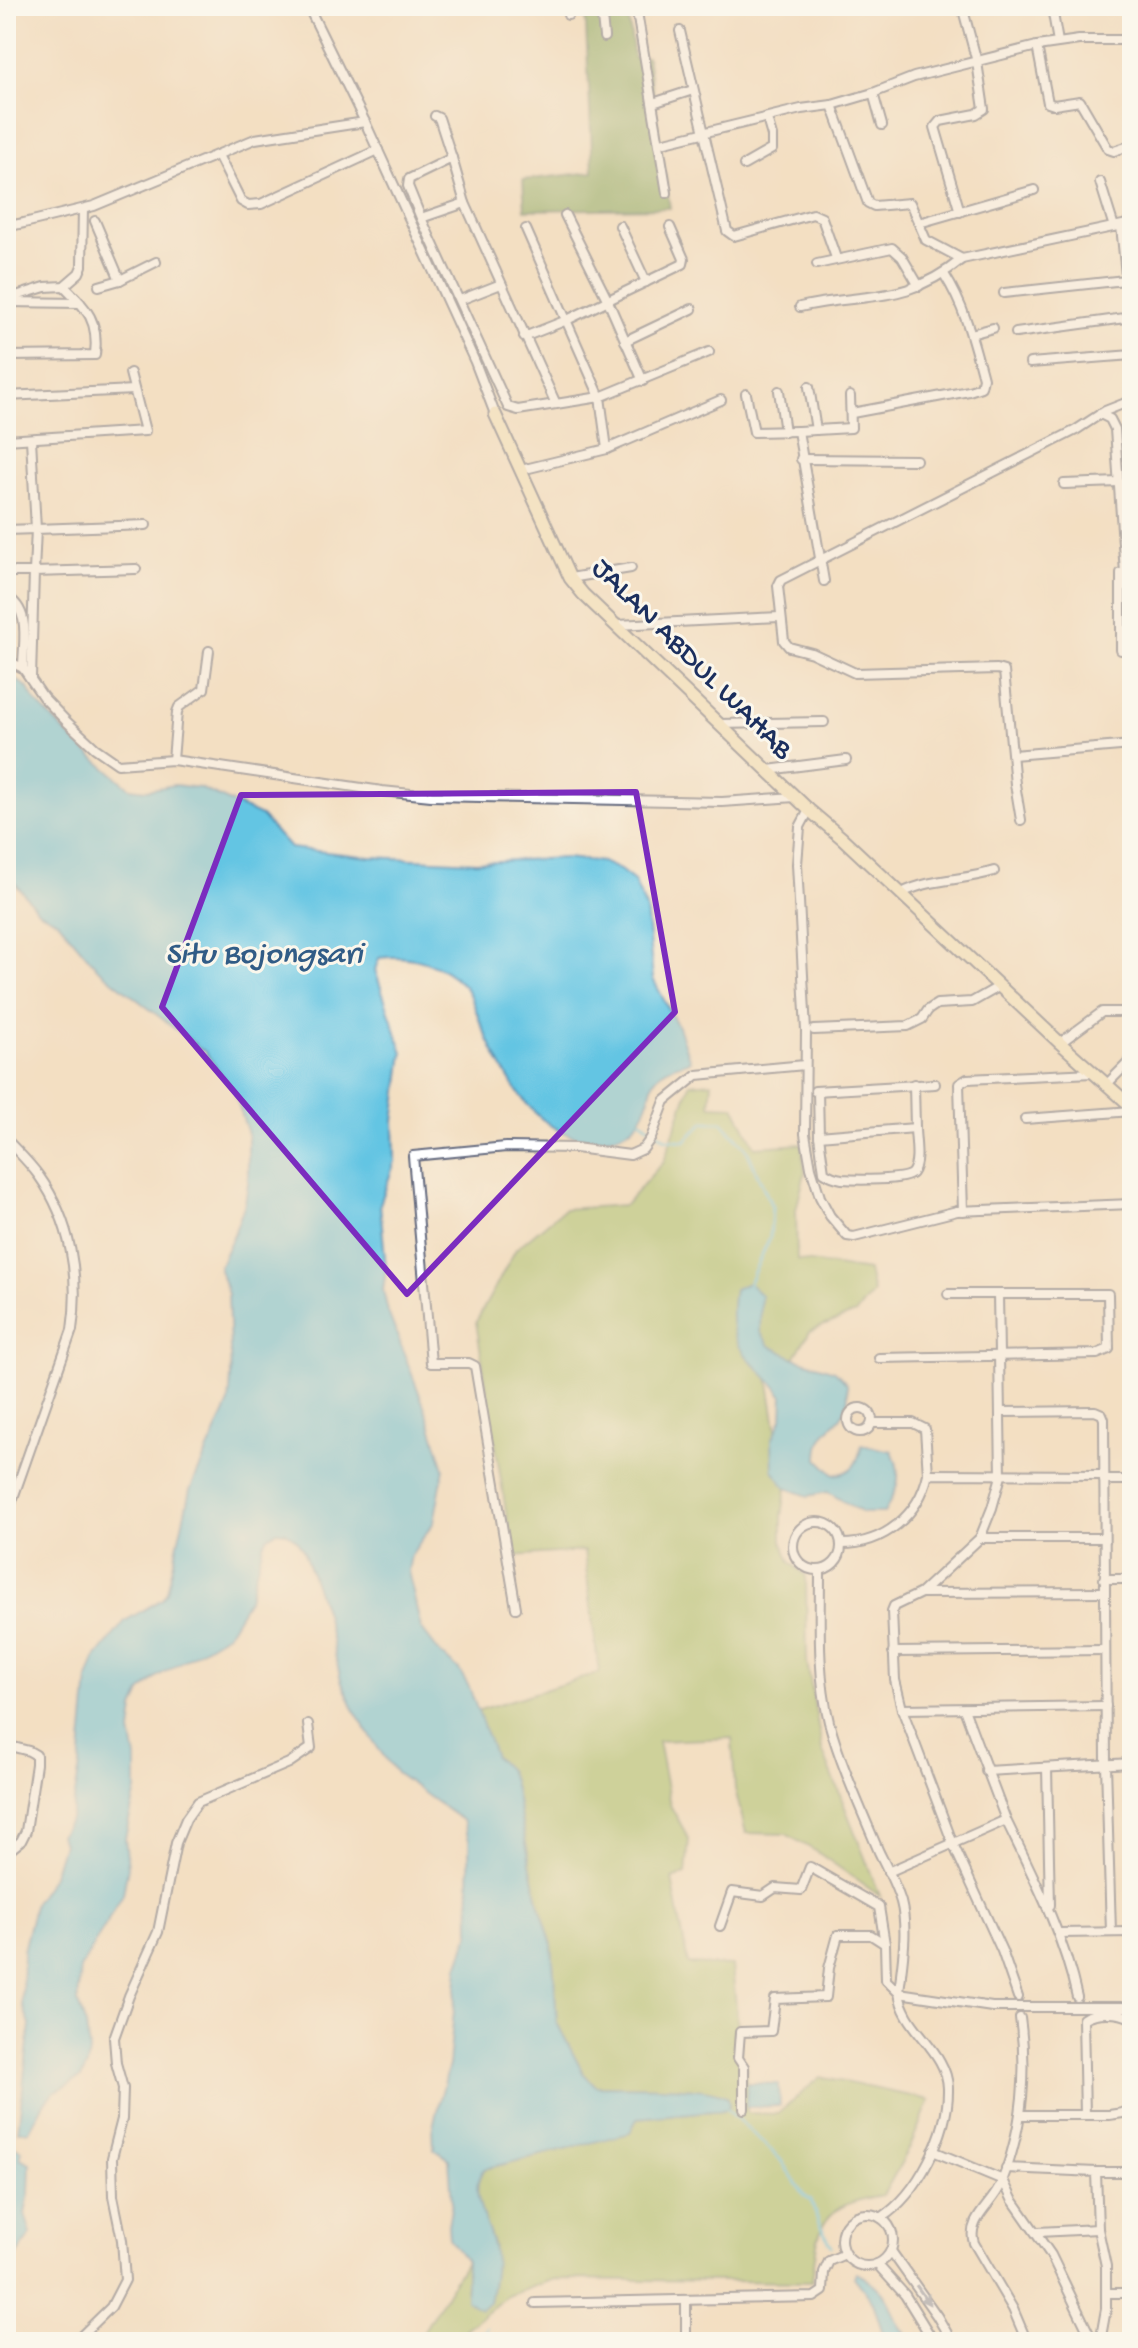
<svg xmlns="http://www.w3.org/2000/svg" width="1138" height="2348" font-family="'Gochi Hand',sans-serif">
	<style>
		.green { fill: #a2c169; stroke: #5e7864; stroke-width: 2 }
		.forest { fill: #81a75d; stroke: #4e6b5e; stroke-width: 2 }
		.water { fill: #64c5e3; stroke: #407aa0; stroke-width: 2 }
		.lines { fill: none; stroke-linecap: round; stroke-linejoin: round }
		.stream { stroke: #64c5e3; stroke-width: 3 }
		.street-casing { stroke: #676d81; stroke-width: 12 }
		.secondary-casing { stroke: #676d81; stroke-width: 15 }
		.street { stroke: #fff; stroke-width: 8 }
		.secondary { stroke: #f7e8c3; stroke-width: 11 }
		.oneway { fill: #8d97ae }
		.marked { fill: none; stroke: #7b2cbf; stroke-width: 6; stroke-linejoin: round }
		.labels { text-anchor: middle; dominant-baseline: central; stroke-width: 6; stroke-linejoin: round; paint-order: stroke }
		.street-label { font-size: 30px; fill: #1b2f5e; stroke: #fbf7ec }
		.water-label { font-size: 32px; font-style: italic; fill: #315c86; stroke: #fbf7ec }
	</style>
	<rect width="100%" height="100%" fill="#fbf7ec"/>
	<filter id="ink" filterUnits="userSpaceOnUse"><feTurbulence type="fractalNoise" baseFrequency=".0125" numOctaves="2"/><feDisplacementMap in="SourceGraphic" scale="16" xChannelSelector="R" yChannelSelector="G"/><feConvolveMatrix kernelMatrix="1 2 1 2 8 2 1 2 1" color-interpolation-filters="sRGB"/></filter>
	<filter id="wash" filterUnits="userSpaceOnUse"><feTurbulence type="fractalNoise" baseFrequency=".006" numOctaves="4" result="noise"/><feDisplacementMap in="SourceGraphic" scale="32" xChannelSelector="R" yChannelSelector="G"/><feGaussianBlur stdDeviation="1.8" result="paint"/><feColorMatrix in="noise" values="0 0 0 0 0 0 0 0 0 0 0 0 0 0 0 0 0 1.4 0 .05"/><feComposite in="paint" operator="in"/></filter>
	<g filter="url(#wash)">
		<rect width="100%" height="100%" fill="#f3dfc2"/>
		<path class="green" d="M712 1082 710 1105 734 1106 755 1147 802 1144 805 1173 796 1210 797 1260 868 1271 873 1293 856 1313 810 1331 794 1358 768 1377 786 1488 782 1516V1541L790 1562 806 1576 807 1662 822 1749 880 1896 817 1852 786 1834 746 1833 735 1789 732 1738 658 1741 670 1805 689 1839 686 1874 672 1879 688 1964 732 1966 741 2057 747 2066V2113L778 2114 820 2077 930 2100 909 2149 883 2195C821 2205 818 2223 812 2282L554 2279 507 2296 464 2330 482 2342H417L466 2261 468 2269 465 2291 494 2247C487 2225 467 2189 484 2169L630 2133 637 2118 723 2110 728 2098C713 2084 621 2087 596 2086L583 2073 557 2023 552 1945 537 1897 513 1781 508 1770 495 1758 476 1711 599 1673 584 1551 513 1556 476 1322 516 1249 564 1209 625 1205 664 1161 690 1084Z"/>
		<path class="forest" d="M585 6H627L634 58 647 57 670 208 525 210 523 180 593 172Z"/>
		<g class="water">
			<path d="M6 673 27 687 36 702 78 745 130 788 147 790 174 785 200 788 261 816 290 848 370 857 476 862 566 858 602 862 620 870 634 881 646 908 653 979 678 1027 690 1061C677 1065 662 1068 654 1081 650 1088 650 1098 647 1105 641 1123 626 1135 607 1138 538 1148 505 1076 481 1024 476 1012 472 994 463 985 442 963 409 954 379 958L375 970 403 1053 394 1121 395 1161 380 1204 386 1269 383 1290 388 1312 428 1416 444 1468 434 1522 411 1555 408 1571 421 1628 440 1653 459 1670 468 1685 495 1757 508 1770 513 1781 537 1897 552 1945 557 2023 583 2073 596 2086C621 2087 713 2084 728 2098L729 2106 723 2110 637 2118 630 2133 484 2169C465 2191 491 2227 494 2252 496 2269 492 2286 489 2302L480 2309 466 2300V2261L449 2238 448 2225 452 2203 449 2159 434 2149 433 2126 449 2065 458 1967 470 1933 469 1840 463 1821 396 1773 378 1748 356 1713 341 1680 325 1613 303 1550 296 1539 286 1532 277 1531 268 1536 263 1545 249 1598 227 1634 155 1678 141 1692 134 1708 131 1732 136 1758V1790L125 1838 128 1867 123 1894 80 1969 78 2003 86 2026 89 2051 87 2066 81 2078 54 2092 44 2103 29 2131H18L30 2025 22 2003 23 1951 35 1902 53 1875 63 1844 60 1835 71 1818 80 1766 88 1679 95 1659 125 1621 162 1599 167 1592 190 1490 229 1403 231 1377 228 1294 219 1267 234 1234 245 1203 248 1183V1134L234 1091 205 1052 98 969 58 921 38 911 15 883 6 881Z"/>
			<path d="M748 1283 761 1295 760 1332 770 1346 794 1358 835 1371 847 1384C847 1390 849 1398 847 1404 840 1429 818 1425 818 1459L834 1475C854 1472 857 1464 862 1445L892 1451C904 1478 897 1488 884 1513H863L828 1492 808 1496 786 1488 773 1470 772 1440 782 1419 783 1396C749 1352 724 1353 734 1289Z"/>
			<path d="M747 2083 779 2084 780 2106 746 2107Z"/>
			<path d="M8 2144 22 2150 20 2158 30 2163 29 2193 25 2214 31 2234 14 2259 6 2258V2152Z"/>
			<path d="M856 2273C868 2278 883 2290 889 2303 893 2310 895 2320 900 2327 905 2333 909 2335 912 2342H887L885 2340 873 2302 854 2277Z"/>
		</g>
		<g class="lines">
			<g class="stream">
				<path d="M640 1120 666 1139 685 1141 704 1122H722L746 1148 772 1207 770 1237 748 1285"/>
				<path d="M726 2108 780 2159 803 2194 811 2200 819 2224 832 2246"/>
				<path d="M482 2342 487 2328"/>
			</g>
		</g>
	</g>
	<g filter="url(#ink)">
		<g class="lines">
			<defs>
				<g id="street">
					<path d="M308 6 365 122 475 362 495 414"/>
					<path d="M568 6V15"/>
					<path d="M601 6 604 37"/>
					<path d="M636 6 667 193"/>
					<path d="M1052 8 1058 42"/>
					<path d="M680 31 727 231 734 236 813 214 822 218 836 258"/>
					<path d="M1037 46 1048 103 1054 105 1080 101 1108 149 1114 151 1132 145"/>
					<path d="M873 93 882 125"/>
					<path d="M653 103 693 90"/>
					<path d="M832 105 868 203 874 206 910 203 926 240 962 259"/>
					<path d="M435 116 439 118 452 158"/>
					<path d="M661 143 801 109 832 105 873 93 914 77 1037 46 1079 40H1132"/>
					<path d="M218 155 241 201 248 205 261 204 378 150"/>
					<path d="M744 165 772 149V136L767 119"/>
					<path d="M1100 182 1114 227"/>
					<path d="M465 203 452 158 409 179 408 186 421 218 508 407 518 410 600 397 709 352"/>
					<path d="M6 205 8 221 14 225 24 223 94 206 255 139 365 122"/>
					<path d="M960 212 935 127 940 121 976 114 984 109 977 62 962 6"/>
					<path d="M565 215 608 301 643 381"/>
					<path d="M421 218 465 203 556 404"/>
					<path d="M95 221 120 280"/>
					<path d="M919 223 1034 190"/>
					<path d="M620 226 646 282"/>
					<path d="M1121 226 1132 334"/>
					<path d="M526 229 600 397 607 449"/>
					<path d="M817 264 892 248 902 257 919 286"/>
					<path d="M99 286 120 280 156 262"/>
					<path d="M1004 293 1125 280"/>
					<path d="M6 299 45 287 64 286 79 273 82 266 83 209"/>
					<path d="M460 300 501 284"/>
					<path d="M7 302 80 303"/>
					<path d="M800 307C864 292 905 306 962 259L1132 223"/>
					<path d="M1016 333 1132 317"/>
					<path d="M971 334 993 328"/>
					<path d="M524 337 567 320 683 264 684 259 670 227"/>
					<path d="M625 341 692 309"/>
					<path d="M6 356 95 355C99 320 87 309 64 286"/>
					<path d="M1030 363 1132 355"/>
					<path d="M809 387 816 430"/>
					<path d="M779 391 785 432"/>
					<path d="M746 394 754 432 798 431"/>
					<path d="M6 396 134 390"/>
					<path d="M852 413 969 391 981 387 983 378C973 341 965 307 944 274"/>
					<path d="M1100 414 1110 419 1115 429 1125 573"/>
					<path d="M6 440 145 431 130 373"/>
					<path d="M801 459 916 460"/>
					<path d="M521 470 607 449 721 400"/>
					<path d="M1064 484 1119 482"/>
					<path d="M6 530 36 529 31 439"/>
					<path d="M6 572H34L36 529 146 525"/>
					<path d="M1121 573V650H1132"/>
					<path d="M570 578 631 568"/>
					<path d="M824 581 798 431 851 428 850 396"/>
					<path d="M6 596C32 611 23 641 23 668"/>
					<path d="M617 625 780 617"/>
					<path d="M6 660 23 668 43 697 67 722 95 748 118 764 173 760 382 791 431 796 722 802 795 797"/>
					<path d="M31 678 34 572 136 569"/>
					<path d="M718 724 824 722"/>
					<path d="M1013 755 1132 745"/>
					<path d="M173 760 177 712 179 707 204 689 209 651"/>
					<path d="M768 770 846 760"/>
					<path d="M809 810 800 827 797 864 806 1031 805 1134 811 1168 820 1197 830 1216 847 1236 854 1237 957 1211 1132 1204"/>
					<path d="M1021 820 1015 784 1004 671 997 669 855 673 812 653 789 647 784 641 778 586 781 580 1076 430 1105 411 1128 402 1132 398"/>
					<path d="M902 893C931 878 963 881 994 871"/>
					<path d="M814 1030 908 1026 922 1019 928 1010 937 1004 972 1002 1000 986"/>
					<path d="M1060 1043 1102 1012H1132"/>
					<path d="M1107 1084 1132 1059"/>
					<path d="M815 1091 935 1084"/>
					<path d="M818 1091 819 1136 915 1128 914 1084"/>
					<path d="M1025 1119 1132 1111"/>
					<path d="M819 1136 824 1172C830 1176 835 1178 842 1179 854 1180 905 1181 912 1173 920 1162 915 1140 915 1128"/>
					<path d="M6 1139C17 1151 30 1163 39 1176 71 1221 80 1277 72 1330L6 1518"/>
					<path d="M963 1211 959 1084 967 1079 1093 1073"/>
					<path d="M1129 1303H1132"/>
					<path d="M879 1358 1097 1354 1109 1349 1108 1294H948"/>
					<circle cx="860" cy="1420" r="12"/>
					<path d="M1000 1412 1095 1411 1102 1414 1104 1419 1106 1764 1111 1932"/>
					<path d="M872 1423H913L925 1429 928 1474"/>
					<path d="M1104 1480H1132"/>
					<circle cx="817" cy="1546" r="24"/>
					<path d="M980 1538H1104"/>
					<path d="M842 1544C884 1544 919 1515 928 1474L1103 1475"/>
					<path d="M820 1571C820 1621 817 1673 829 1722 841 1766 861 1809 879 1852 887 1868 896 1885 901 1902 907 1925 904 1951 901 1974 901 1980 899 1987 899 1992 903 2029 947 2050 948 2088 949 2133 918 2194 881 2218"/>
					<path d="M1104 1579H1132"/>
					<path d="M922 1593 1105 1592"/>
					<path d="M516 1608 475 1366 469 1363H431L413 1156 506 1147 575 1148 630 1155 643 1149 651 1138 665 1101 697 1075 805 1065"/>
					<path d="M893 1652 1105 1650"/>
					<path d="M902 1709 895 1680 892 1611 894 1606 921 1593 980 1538 992 1508 1001 1476 998 1294"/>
					<path d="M964 1709 1006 1820"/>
					<path d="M6 1745 29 1751 36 1755V1764L26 1831 21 1841 6 1853"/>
					<path d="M1047 1768 1050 1905"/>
					<path d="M986 1771 1132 1763"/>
					<path d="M888 1872 1006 1820C1034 1878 1063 1933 1077 1997"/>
					<path d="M720 1926 732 1892 763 1896 775 1888 801 1890 810 1867 879 1907 885 1944"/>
					<path d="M1059 1933 1132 1932"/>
					<path d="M1018 1997 1002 1951 953 1844 902 1709 1106 1706"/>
					<path d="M1020 2018C1028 2074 1022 2131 1001 2184 993 2204 966 2220 974 2243L1013 2309 1027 2342"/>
					<path d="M744 2109V2067L738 2058 740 2032 771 2031 775 1999 826 1997 829 1968 838 1935H871L885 1944 886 1980 899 1993 992 2007H1132"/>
					<path d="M1020 2115H1109L1123 2113 1132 2106"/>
					<path d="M1085 2115 1083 2019C1094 2011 1120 2011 1132 2019"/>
					<path d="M933 2151 1003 2180 1012 2199 1051 2255 1093 2342"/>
					<path d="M1006 2168 1096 2172 1098 2229 1106 2266V2309L1100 2342"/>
					<path d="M1096 2172H1123"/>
					<circle cx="867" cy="2240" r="26"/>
					<path d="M1038 2232 1098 2229"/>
					<path d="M891 2251 937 2316 952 2342"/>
					<path d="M877 2264 905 2295 934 2342"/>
					<path d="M1107 2293H1132"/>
					<path d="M535 2303 814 2297 823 2291 824 2272 829 2261 845 2254"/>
					<path d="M75 2342 111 2307 125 2280 122 2240 113 2196 112 2158 122 2119 123 2088 116 2063 114 2038 129 1996 158 1932 176 1843 186 1819 198 1802 289 1763 311 1748 308 1724"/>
					<path d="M686 2342V2301"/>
				</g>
				<path id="secondary" d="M495 414 570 578 583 594 809 810 842 838 1060 1043 1132 1107"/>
			</defs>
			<use href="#street" class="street-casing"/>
			<use href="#secondary" class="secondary-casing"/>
			<use href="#street" class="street"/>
			<use href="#secondary" class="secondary"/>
		</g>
		<defs><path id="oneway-solid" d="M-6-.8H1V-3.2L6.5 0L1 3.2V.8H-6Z" transform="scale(2)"/></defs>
		<use class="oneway" href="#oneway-solid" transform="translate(923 2295) rotate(55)"/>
	</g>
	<path d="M0 0H1138V2348H0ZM636 792 675 1012 407 1294 162 1007 241 795Z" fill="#f3dfc2" fill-opacity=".55" fill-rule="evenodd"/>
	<path class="marked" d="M636 792 675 1012 407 1294 162 1007 241 795Z"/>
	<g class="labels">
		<g class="street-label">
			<text transform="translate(691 660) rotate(45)">JALAN ABDUL WAHAB</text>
		</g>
		<g class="water-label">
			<text x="264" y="956">Situ Bojongsari</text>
		</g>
	</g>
	<rect width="1138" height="2348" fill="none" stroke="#fbf7ec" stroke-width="32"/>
</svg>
